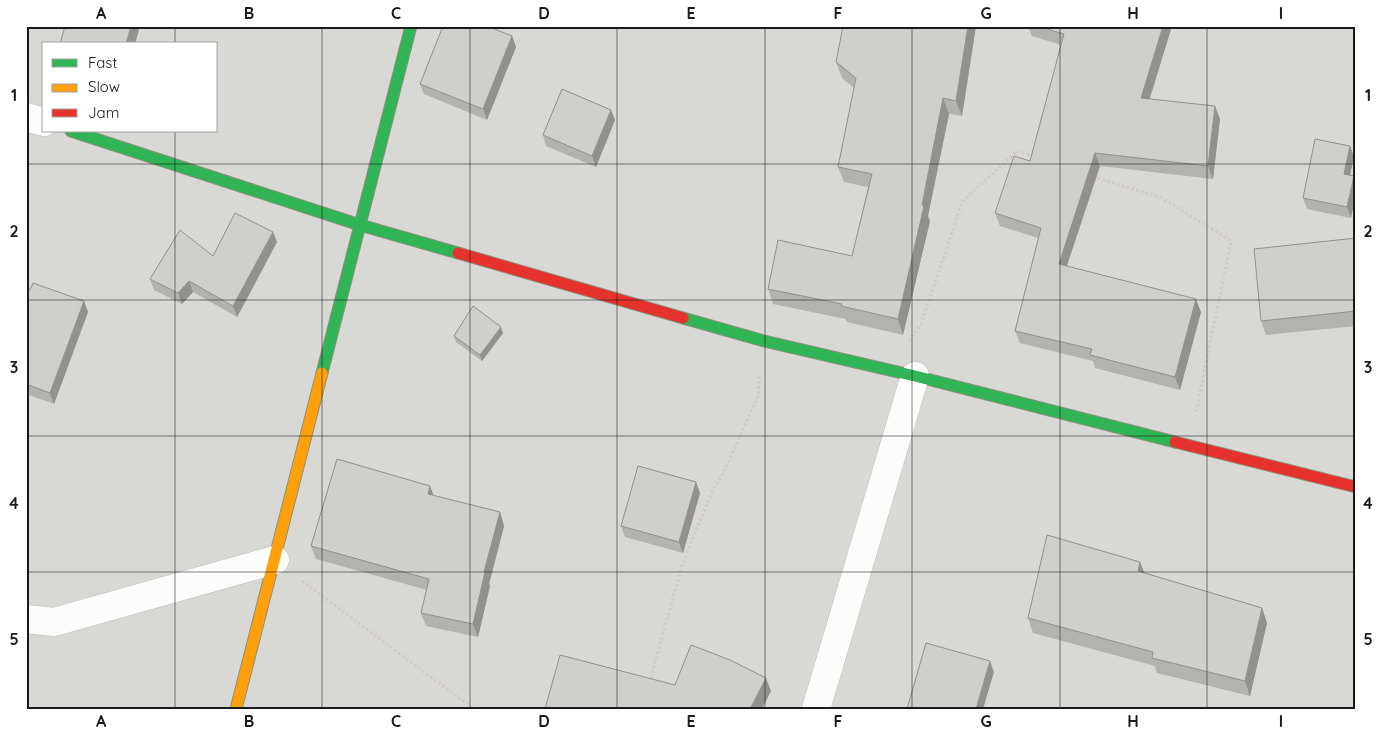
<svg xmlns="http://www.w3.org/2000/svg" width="1382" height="735" font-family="Quicksand,sans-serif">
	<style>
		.residential { fill: #d8d8d5; fill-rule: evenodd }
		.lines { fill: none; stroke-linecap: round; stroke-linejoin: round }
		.street-casing { stroke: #c2c2c0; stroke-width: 29 }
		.fast-casing { stroke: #8e927d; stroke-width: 13 }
		.slow-casing { stroke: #8e927d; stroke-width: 13 }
		.jam-casing { stroke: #8e927d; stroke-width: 13 }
		.path { stroke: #d4c9c5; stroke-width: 3; stroke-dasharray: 2.5 2.5; stroke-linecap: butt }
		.street { stroke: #fcfcfb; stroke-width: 28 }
		.fast { stroke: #30b455; stroke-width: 11 }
		.slow { stroke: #ff9f0a; stroke-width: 11 }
		.jam { stroke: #e5322d; stroke-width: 11 }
		.wall { fill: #b3b2af }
		.shaded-wall { fill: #92918e }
		.building { fill: #d0cfcb; stroke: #92918e }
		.grid { fill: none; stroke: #1b1b1b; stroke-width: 1; stroke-opacity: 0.55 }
		.neatline { fill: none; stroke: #1b1b1b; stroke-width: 2 }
		.grid-label { font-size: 16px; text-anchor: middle; font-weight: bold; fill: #1b1b1b }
	</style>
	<rect width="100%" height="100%" fill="#e9e9e4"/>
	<path class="residential" d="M26 26H1356V709H26ZM44 44H216V131H44Z"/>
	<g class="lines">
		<defs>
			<g id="street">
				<path d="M26 117 44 122"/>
				<path d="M26 619 54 622 275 560"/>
				<path d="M816 709 915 376"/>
			</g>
			<g id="fast">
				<path d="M71 131 360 225 458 253"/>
				<path d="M683 318 764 341 915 376 1175 442"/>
				<path d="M322 373 411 26"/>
			</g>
			<path id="slow" d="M236 709 322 373"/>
			<g id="jam">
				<path d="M458 253 683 318"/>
				<path d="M1175 442 1356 487"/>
			</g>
		</defs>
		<use href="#street" class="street-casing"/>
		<use href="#fast" class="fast-casing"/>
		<use href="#slow" class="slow-casing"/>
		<use href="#jam" class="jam-casing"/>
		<g class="path">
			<path d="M1093 177 1160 197 1231 241 1196 413"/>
			<path d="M909 341 921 324 962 202 1017 151 1035 157"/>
			<path d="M302 581 474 709"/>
			<path d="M651 683 652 673 682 566 713 489 724 472 758 396 760 373"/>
		</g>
		<use href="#street" class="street"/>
		<use href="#fast" class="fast"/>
		<use href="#slow" class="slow"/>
		<use href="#jam" class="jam"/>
	</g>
	<g class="wall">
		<path d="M976 26 962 116 949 114 928 216 930 221 903 335 847 322 846 319 773 304 768 289 852 256 868 187 844 182 838 167 854 88 842 78 836 62Z"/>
		<path d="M1028 26H1172L1149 99 1220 119 1213 179 1100 166 1067 266 1201 312 1180 390 1095 368 1093 361 1020 343 1015 331 1038 238 1000 226 995 213 1030 161 1061 45 1032 36Z"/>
		<path d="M512 36 516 47 487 120 424 94 420 84Z"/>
		<path d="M611 110 615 120 596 167 546 146 543 135Z"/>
		<path d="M1350 146 1354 157 1350 175 1351 218 1307 209 1303 198Z"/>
		<path d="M273 232 277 242 237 317 193 292 182 304 154 290 150 279 213 256Z"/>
		<path d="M1356 238V326L1266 335 1261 321Z"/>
		<path d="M26 288 84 301 88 312 54 404 26 394Z"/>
		<path d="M503 333 482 361 456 342 454 336Z"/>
		<path d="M696 482 700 493 683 553 625 537 621 526Z"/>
		<path d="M434 496 500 512 504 526 489 584 490 586 478 637 426 626 421 613 427 590 316 559 311 546Z"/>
		<path d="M1144 573 1262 608 1267 623 1250 696 1157 673 1155 666 1033 633 1028 618Z"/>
	</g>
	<g class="shaded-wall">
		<path d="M131 26H140L135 44H126Z"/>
		<path d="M968 26H976L962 116 956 101Z"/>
		<path d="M1163 26H1172L1146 111 1141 98Z"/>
		<path d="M512 36 516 47 487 120 483 109Z"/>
		<path d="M943 98 949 114 928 216 930 221 903 335 898 319Z"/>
		<path d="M1215 106 1220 119 1213 179 1208 166Z"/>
		<path d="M611 110 615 120 596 167 592 156Z"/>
		<path d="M1350 146 1354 157 1348 184 1344 174Z"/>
		<path d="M1095 153 1100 166 1063 277 1059 264Z"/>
		<path d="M1354 176 1356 182V195L1351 218 1347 207Z"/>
		<path d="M273 232 277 242 237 317 233 306Z"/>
		<path d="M189 281 193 292 182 304 178 293Z"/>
		<path d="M1196 299 1201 312 1180 390 1175 377Z"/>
		<path d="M84 301 88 312 54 404 50 393Z"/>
		<path d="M501 327 503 333 482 361 480 355Z"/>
		<path d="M696 482 700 493 683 553 679 542Z"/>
		<path d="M430 486 435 499 428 494Z"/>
		<path d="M500 512 504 526 489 584 490 586 478 637 473 624 484 572Z"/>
		<path d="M1140 562 1146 577 1138 571Z"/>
		<path d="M1262 608 1267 623 1250 696 1245 681Z"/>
		<path d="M990 661 994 672 983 709H976Z"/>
		<path d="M766 678 771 691 762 709H750Z"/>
	</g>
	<g class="building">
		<path d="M65 26H131L126 44H60Z"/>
		<path d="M443 26H487L512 36 483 109 420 84Z"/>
		<path d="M843 26H968L956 101 943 98 922 205 924 206 898 319 841 306 842 304 768 289 778 240 852 256 872 174 838 167 856 78 836 62Z"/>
		<path d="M1037 26H1163L1141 98 1215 106 1208 166 1095 153 1059 264 1196 299 1175 377 1090 355 1092 349 1015 331 1041 228 995 213 1014 156 1030 161 1064 34Z"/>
		<path d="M562 89 611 110 592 156 543 135Z"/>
		<path d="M1315 139 1350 146 1344 174 1354 176 1347 207 1303 198Z"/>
		<path d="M235 213 273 232 233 306 189 281 178 293 150 279 180 230 213 256Z"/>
		<path d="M1356 238V311L1261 321 1254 249Z"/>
		<path d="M33 283 84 301 50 393 26 384V288L30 290Z"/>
		<path d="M473 306 501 327 480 355 454 336Z"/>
		<path d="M337 459 430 486 428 494 500 512 484 572H485L473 624 421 613 429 579 311 546Z"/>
		<path d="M638 466 696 482 679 542 621 526Z"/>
		<path d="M1047 535 1140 562 1138 571 1262 608 1245 681 1152 658 1153 652 1028 618Z"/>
		<path d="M926 643 990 661 976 709H907Z"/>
		<path d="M691 645 730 660 766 678 750 709H545L560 655 675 685Z"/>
	</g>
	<path class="grid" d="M175 26V44M322 26V709M470 26V709M617 26V709M765 26V709M912 26V709M1060 26V709M1207 26V709M175 131V709M26 164H1356M26 300H1356M26 436H1356M26 572H1356"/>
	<rect width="1382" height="735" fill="none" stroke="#ffffff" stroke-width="55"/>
	<rect x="42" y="42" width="175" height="90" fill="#ffffff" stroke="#a4a4a4"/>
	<rect x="52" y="59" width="25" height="8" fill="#30b455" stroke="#a4a4a4"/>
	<text x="88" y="68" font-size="15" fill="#1b1b1b">Fast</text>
	<rect x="52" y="84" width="25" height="8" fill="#ff9f0a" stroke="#a4a4a4"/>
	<text x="88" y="92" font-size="15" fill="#1b1b1b">Slow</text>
	<rect x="52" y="109" width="25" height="8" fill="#e5322d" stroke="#a4a4a4"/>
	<text x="88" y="118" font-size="15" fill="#1b1b1b">Jam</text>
	<rect x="28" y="28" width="1326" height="680" class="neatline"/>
	<g class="grid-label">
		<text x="101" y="19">A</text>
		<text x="249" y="19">B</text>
		<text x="396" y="19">C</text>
		<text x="544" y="19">D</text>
		<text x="691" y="19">E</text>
		<text x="838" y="19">F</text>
		<text x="986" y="19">G</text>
		<text x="1133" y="19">H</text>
		<text x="1281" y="19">I</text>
		<text x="14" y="101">1</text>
		<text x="1368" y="101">1</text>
		<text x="14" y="237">2</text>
		<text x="1368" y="237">2</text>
		<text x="14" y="373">3</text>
		<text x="1368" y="373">3</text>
		<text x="14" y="509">4</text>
		<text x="1368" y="509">4</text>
		<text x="14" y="645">5</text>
		<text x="1368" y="645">5</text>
		<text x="101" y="727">A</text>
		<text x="249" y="727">B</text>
		<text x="396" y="727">C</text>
		<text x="544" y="727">D</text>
		<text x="691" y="727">E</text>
		<text x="838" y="727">F</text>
		<text x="986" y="727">G</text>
		<text x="1133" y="727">H</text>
		<text x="1281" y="727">I</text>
	</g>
</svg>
